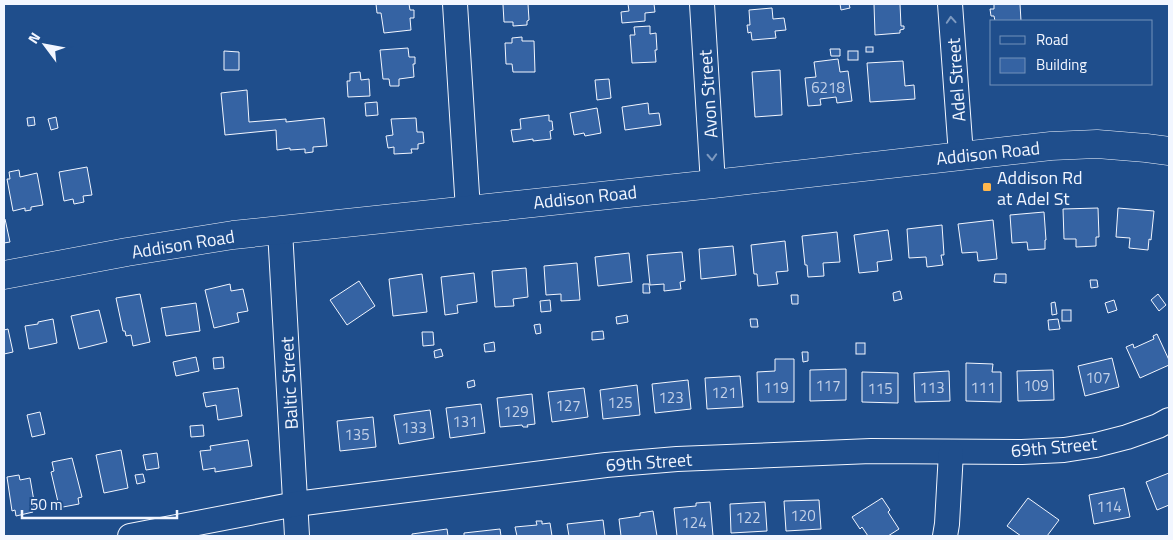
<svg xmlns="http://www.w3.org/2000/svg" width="1173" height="540" font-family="'Titillium Web',sans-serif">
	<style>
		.building { fill: #3563a3; stroke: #f2f6ff }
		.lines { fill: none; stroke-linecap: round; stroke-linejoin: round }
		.minor-casing { stroke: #f2f6ff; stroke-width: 26 }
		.major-casing { stroke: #f2f6ff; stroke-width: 29 }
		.minor { stroke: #1f4e8c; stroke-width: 24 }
		.major { stroke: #1f4e8c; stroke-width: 28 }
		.oneway { stroke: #7e9ac0 }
		.poi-dot { fill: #ffb74d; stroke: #1f4e8c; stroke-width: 2 }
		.labels { text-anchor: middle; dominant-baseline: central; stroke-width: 4; stroke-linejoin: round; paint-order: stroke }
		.number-label { font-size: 15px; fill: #c3d1e8 }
		.street-label { font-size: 18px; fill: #f2f6ff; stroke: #1f4e8c }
		.poi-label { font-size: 18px; fill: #f2f6ff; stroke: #1f4e8c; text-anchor: start }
	</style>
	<rect width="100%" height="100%" fill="#1f4e8c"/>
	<g class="building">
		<path d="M376 4H409L410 10H414V18H410L411 30 384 33 381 13H377Z"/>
		<path d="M504 4H528L529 20 527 21V25L513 26V22H504L503 5Z"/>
		<path d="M628 4H654L655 12 645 13V21L622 23 621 12 629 11Z"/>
		<path d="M840 4H849L850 8 841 10Z"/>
		<path d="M874 4H900L901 26H904V29L900 30V33L875 35Z"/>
		<path d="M994 4H1020L1021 21H995L994 16H991L990 9H994Z"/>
		<path d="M772 8 773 19 784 18 786 30 775 31 776 38 752 40 751 32 748 33 747 25H750L749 10Z"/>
		<path d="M650 26V34L656 33 657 50H655L656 62 632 63 630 35H635L634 27Z"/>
		<path d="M522 37V41H534L535 72H513L512 64H506L505 43H512V38Z"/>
		<rect x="866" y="47" width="7" height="5"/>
		<path d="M408 48 409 57H415V64H413L414 77 399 79V86H390L389 79H383L380 50Z"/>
		<path d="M830 49H840V56H831Z"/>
		<path d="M224 51 239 52V70H224Z"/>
		<rect x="848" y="51" width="10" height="9"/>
		<path d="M838 59 840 72 848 71 852 101 837 103 836 97 820 99 821 105 808 106 805 78 816 77 814 62Z"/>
		<path d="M903 61 905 86 914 85 915 99 870 102 867 63Z"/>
		<path d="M780 70 782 115 755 117 752 72Z"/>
		<path d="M360 72 361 80 369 79 370 96 348 97 347 81H350V73Z"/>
		<path d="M609 79 611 98 597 100 595 80Z"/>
		<path d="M247 90 249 122 286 119V122L324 118 327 146 313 147V152L305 153V149L290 150V148L277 150 276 130 225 135 221 93Z"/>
		<path d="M377 102 378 115 366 116 365 103Z"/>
		<path d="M648 103 649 114 659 113 661 125 625 130 622 107Z"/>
		<path d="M597 108 601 133 585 136 584 133 574 135 570 113Z"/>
		<path d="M549 115V121H552L553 130 550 131 551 139 533 141V139L513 142 511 130 521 129 520 119Z"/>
		<path d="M34 117 35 125 28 126 27 118Z"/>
		<path d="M56 117 58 128 51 130 48 119Z"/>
		<path d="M416 118 417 132H423L424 143 418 144V149H411L412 153 394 154V147L388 148 386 136 393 135 391 119Z"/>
		<path d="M87 167 92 195 83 196 84 202 74 204 73 199 64 201 59 172Z"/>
		<path d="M19 170 20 177 37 173 43 205 31 207V210L25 211V208L13 211 7 179H10L9 172Z"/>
		<path d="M1098 208 1099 237H1096V246L1076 247V239H1064L1063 209Z"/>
		<path d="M1118 208 1154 211 1151 240 1149 239 1148 250 1129 248 1130 238 1116 237Z"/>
		<path d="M1044 212 1046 240H1045V249L1028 250 1027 242 1012 243 1010 215Z"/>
		<path d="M5 219 10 242 4 243V220Z"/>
		<path d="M993 220 997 259 978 261 977 252 962 253 958 224Z"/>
		<path d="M942 225 944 255H941L943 265 927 267 926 257 909 258 907 229Z"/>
		<path d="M888 230 892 260 877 262 878 271 859 273 854 235Z"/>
		<path d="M837 232 840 262 823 263 824 276 808 277 807 265H805L802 236Z"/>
		<path d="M785 241 788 271 776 272 778 284 758 286 757 274H754L751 245Z"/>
		<path d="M733 246 736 275 701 279 699 249Z"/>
		<path d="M682 252 685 281 680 282 681 289 664 291V284L650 285 647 255Z"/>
		<path d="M629 253 632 282 598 286 595 257Z"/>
		<path d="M577 263 580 300 561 301V294L546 295 544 266Z"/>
		<path d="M526 268 528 297 513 299 514 306 495 307 492 271Z"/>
		<path d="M474 273 477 302 457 305 458 313 445 315 441 277Z"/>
		<path d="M422 274 427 312 393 316 389 279Z"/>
		<path d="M995 274H1006V283L994 282Z"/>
		<path d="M1090 280H1097L1098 287 1091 288Z"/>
		<path d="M359 281 375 306 347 325 330 300Z"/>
		<path d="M230 284 231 291 243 289 248 311 237 313 239 322 214 328 205 290Z"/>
		<path d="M643 284H649L650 293H643Z"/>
		<path d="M900 291 902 299 894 301 893 293Z"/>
		<path d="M140 294 150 342 133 346 131 335 126 336 125 331H123L116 298Z"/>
		<path d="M1158 294 1166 305 1159 311 1151 300Z"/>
		<path d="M791 295H798V304H792Z"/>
		<path d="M550 300 551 311 541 312 540 301Z"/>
		<path d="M1114 300 1117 310 1108 313 1105 303Z"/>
		<path d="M1055 302 1057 314 1052 315 1051 303Z"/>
		<path d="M196 303 200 331 166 336 161 308Z"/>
		<path d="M99 310 107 342 79 349 71 316Z"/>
		<rect x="1062" y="310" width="9" height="11"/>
		<path d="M627 315 628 322 617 324 616 317Z"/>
		<path d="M53 319 57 343 29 349 25 326 38 324V322Z"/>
		<path d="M750 319H757L758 327H751Z"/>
		<path d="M1058 319 1060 329 1049 330 1048 320Z"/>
		<path d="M540 324 541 333 536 334 534 325Z"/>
		<path d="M8 329 13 352 4 354V330Z"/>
		<path d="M603 331 604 339 592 340V332Z"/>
		<path d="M422 332H433L434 345 423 346Z"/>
		<path d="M1157 334 1169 360V365L1140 378 1126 347 1133 344 1134 348 1154 339 1153 336Z"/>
		<path d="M494 342 495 351 485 352 484 344Z"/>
		<rect x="856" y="343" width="9" height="11"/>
		<path d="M441 349 443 356 435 358 434 351Z"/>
		<path d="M802 352H808V361L803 362Z"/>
		<path d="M196 357 199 371 176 376 173 362Z"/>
		<path d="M223 357 224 368 214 369 213 358Z"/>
		<path d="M1112 358 1119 387 1085 396 1078 366Z"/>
		<path d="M775 359H794V402H758L757 372 775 371Z"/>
		<path d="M966 363 993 364 992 372H1001V402L966 401Z"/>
		<path d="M846 369V400L810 401V370Z"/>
		<path d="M1053 370 1054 400 1018 401 1017 371Z"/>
		<path d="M949 371 950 401 915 402 914 373Z"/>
		<path d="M862 372 898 373V403L862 402Z"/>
		<path d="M740 376 743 407 707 409 705 378Z"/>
		<path d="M474 380 475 386 468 388 467 382Z"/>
		<path d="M688 380 691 409 655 413 652 384Z"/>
		<path d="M637 385 640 415 603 419 600 390Z"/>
		<path d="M238 388 242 416 218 420 216 405 206 407 203 393Z"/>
		<path d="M584 388 588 417 552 422 548 392Z"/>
		<path d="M532 394 535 424 527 425 528 427H523L522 425 500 427 497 398Z"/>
		<path d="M481 404 485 433 450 438 446 408Z"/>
		<path d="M430 410 434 438 399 444 394 415Z"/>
		<path d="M40 412 45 434 32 437 27 415Z"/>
		<path d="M373 417 376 447 340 451 337 421Z"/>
		<path d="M203 425 204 436 191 437 190 426Z"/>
		<path d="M248 440 252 466 215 472V468L203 470 200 451 211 450 210 446Z"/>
		<path d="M121 450 128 488 104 493 96 455Z"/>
		<path d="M157 453 159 468 146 470 143 455Z"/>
		<path d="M72 458 82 497 78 498 79 504 63 507 61 502H58L51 472 54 471 52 462Z"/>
		<path d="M1169 473V505L1157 510 1146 482Z"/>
		<path d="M143 474 145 482 137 484 135 475Z"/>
		<path d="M19 475 20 480 30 478 35 507H32L33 512 16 516 15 510 12 511 7 477Z"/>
		<path d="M1124 488 1130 517 1094 524 1089 495Z"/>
		<path d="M882 498 890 510 888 512 899 529 888 536H868L862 527 860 529 852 517Z"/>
		<path d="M1028 498 1059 520 1047 536H1021L1007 526Z"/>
		<path d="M819 500 821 529 786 531 784 501Z"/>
		<path d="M710 502 713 536H677L674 508 696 506V503Z"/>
		<path d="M765 502 767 531 731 533 730 504Z"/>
		<path d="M653 511 657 536H621L619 519 640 516V513Z"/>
		<path d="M603 520 605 536H569L567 524Z"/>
		<path d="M536 521H542V524L550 523 552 536H517L515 527 537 525Z"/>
		<path d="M447 529 448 536H412V534Z"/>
		<path d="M500 529 501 536H464V533Z"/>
	</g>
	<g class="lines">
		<defs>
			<g id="minor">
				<path d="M455 4 468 210"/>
				<path d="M702 4 713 184"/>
				<path d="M950 4 961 155"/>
				<path d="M280 230 297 536"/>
				<path d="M130 536 296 504 606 465 677 459 871 451 1022 452 1064 450 1096 445 1127 437 1158 426 1169 420"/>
				<path d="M945 536 947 524 951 452"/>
			</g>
			<path id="major" d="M4 275 127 252 233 235 713 184 1051 146 1097 144 1146 148 1169 151"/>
		</defs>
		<use href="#minor" class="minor-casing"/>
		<use href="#major" class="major-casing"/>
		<use href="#minor" class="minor"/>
		<use href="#major" class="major"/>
	</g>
	<defs><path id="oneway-chevron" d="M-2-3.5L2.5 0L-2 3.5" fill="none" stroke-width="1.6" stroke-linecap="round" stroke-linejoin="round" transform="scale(1.25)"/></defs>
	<g class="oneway">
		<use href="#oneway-chevron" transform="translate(951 20) rotate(-94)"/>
		<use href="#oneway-chevron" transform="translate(712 157) rotate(87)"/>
	</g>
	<rect class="poi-dot" x="982" y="182" width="10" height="10" rx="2.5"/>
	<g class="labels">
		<g class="number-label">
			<text x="828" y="87">6218</text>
			<text x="1098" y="377">107</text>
			<text x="828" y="385">117</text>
			<text x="1036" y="385">109</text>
			<text x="776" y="387">119</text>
			<text x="932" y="387">113</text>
			<text x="983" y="387">111</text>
			<text x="880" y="388">115</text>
			<text x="724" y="392">121</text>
			<text x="671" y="397">123</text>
			<text x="620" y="402">125</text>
			<text x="568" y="405">127</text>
			<text x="516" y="411">129</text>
			<text x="465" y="421">131</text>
			<text x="414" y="427">133</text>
			<text x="357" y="434">135</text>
			<text x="1109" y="506">114</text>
			<text x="803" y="515">120</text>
			<text x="748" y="517">122</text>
			<text x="694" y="522">124</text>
		</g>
		<g class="street-label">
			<text transform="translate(956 80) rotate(-94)">Adel Street</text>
			<text transform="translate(708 94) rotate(-94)">Avon Street</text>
			<text transform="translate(988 153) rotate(-6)">Addison Road</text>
			<text transform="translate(585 197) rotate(-6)">Addison Road</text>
			<text transform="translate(183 244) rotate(-9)">Addison Road</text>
			<text transform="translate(289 383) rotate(-93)">Baltic Street</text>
			<text transform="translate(1054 447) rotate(-5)">69th Street</text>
			<text transform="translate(649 462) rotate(-4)">69th Street</text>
		</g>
		<g class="poi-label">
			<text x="997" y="177">Addison Rd<tspan x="997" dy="21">at Adel St</tspan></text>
		</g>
	</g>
	<rect width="1173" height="540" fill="none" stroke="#f2f6ff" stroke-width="10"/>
	<rect x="990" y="20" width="162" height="65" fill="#1f4e8c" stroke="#7391ba"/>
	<rect x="1000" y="36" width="25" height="8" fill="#1f4e8c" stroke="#7391ba"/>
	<text x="1036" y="45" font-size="15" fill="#f2f6ff">Road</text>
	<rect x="1000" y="58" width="25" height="15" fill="#3563a3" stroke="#7391ba"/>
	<text x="1036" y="70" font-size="15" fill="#f2f6ff">Building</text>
	<g transform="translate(45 45) rotate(302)" stroke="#1f4e8c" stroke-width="4" paint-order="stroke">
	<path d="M0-4L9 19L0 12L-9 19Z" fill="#f2f6ff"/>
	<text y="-8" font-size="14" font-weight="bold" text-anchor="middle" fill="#f2f6ff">N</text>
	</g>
	<path d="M22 510v8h155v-8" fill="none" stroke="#f2f6ff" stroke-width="2.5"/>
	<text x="30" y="510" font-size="15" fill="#f2f6ff" stroke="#1f4e8c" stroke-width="4" paint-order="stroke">50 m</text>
</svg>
